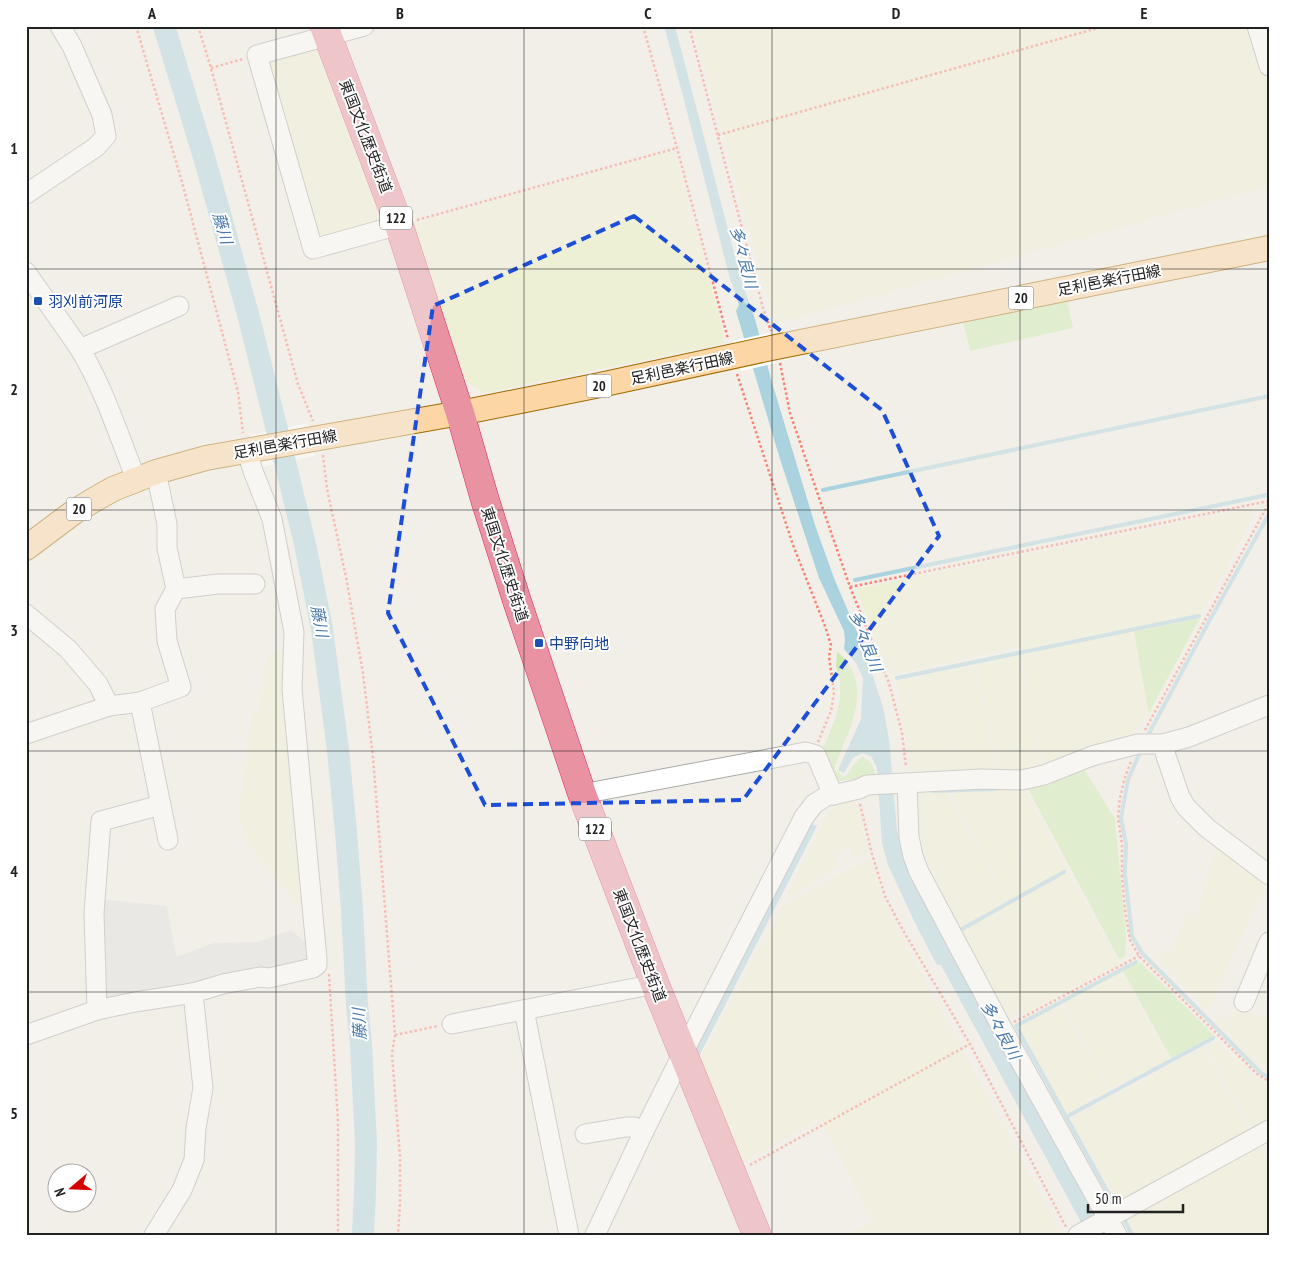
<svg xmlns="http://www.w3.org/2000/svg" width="1295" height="1261" font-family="'PT Sans Narrow','Noto Sans JP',sans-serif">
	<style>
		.residential { fill: #e0dfdf }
		.farmland { fill: #eef0d5 }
		.grass { fill: #cdebb0 }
		.water { fill: #aad3df }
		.pier { fill: #fff }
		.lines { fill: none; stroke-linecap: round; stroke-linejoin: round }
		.stream { stroke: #aad3df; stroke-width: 4 }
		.river { stroke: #aad3df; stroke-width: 22 }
		.minor-casing { stroke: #a9a9a9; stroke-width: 21 }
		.major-casing { stroke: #a06b00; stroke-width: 26 }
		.highway-casing { stroke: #dc2a67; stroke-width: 29 }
		.path { stroke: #fa8072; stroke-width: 2.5; stroke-dasharray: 2.5 2.5; stroke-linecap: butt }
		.minor { stroke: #fff; stroke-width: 19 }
		.major { stroke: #fcd6a4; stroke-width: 24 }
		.highway { stroke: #e892a2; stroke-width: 28 }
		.marked { fill: none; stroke: #1d4ed8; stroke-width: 4; stroke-dasharray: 10 6; stroke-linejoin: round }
		.grid { fill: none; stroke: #222; stroke-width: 1; stroke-opacity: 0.55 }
		.transit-dot { fill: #1a4fb4; stroke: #fff; stroke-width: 2 }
		.labels { text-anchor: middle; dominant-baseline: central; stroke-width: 4; stroke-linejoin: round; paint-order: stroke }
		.shield { fill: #fff; stroke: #646464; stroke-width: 1 }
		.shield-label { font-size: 14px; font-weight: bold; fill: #222 }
		.street-label { font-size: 15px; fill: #222; stroke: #fff }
		.transit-label { font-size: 15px; fill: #164399; stroke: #fff; text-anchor: start }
		.water-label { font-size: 16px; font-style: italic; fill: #4a7aab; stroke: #fff }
		.neatline { fill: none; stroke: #222; stroke-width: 2 }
		.grid-label { font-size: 16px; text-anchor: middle; font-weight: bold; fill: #222 }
	</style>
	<rect width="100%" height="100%" fill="#f2efe9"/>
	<path class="residential" d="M98 899 167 906 176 957 214 943 258 942 291 930 314 951V961L102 1004Z"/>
	<g class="farmland">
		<path d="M694 26H1254L1269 78V186L775 324Z"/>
		<path d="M320 44 385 225 317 245 262 57Z"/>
		<path d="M671 151 674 152 720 318 724 340 723 344 484 393 458 377 409 225Z"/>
		<path d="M1257 507 1200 618 1134 632 1149 713 1131 737 1074 751 1043 764 1019 646 891 675 856 589Z"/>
		<path d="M283 651 291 705 305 912 247 843 243 823 238 822 253 712 259 711 268 656Z"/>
		<path d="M1019 655 1041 765 1032 769 1026 770 998 771 977 664Z"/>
		<path d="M975 665 995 770 956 772 935 673Z"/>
		<path d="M933 673 955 771 912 775 897 681Z"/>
		<path d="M1024 787 1067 869 1037 885 988 791Z"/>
		<path d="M950 792H987L1036 886 1008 901Z"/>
		<path d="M919 793H947L1007 902 961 927 938 884 923 848 918 823Z"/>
		<path d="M855 797 869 853 854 860 850 847 834 853 838 866 784 901 834 802Z"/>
		<path d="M1217 847 1267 881 1207 1011 1153 953 1173 952 1187 912 1197 914Z"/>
		<path d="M871 858 887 911 1062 1235H849L874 1221 819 1118 738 1166 700 1061 783 906Z"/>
		<path d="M1068 872 1120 964 1074 988 1024 896Z"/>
		<path d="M1023 897 1073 989 1034 1009 1008 1018 962 932Z"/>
		<path d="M1122 972 1169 1059 1110 1090 1063 1003Z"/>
		<path d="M1061 1005 1108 1091 1067 1113 1019 1027Z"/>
		<path d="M1237 1007 1269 1019V1071L1215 1021 1219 1016 1229 1019Z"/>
		<path d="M1217 1041 1252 1074 1269 1083V1122L1252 1130 1207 1047Z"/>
		<path d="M1203 1048 1250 1132 1119 1205 1070 1119Z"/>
		<path d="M1258 1148 1269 1169V1235H1135L1127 1220Z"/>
	</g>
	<g class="grass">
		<path d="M1067 298 1073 328 970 351 963 320Z"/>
		<path d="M1200 618 1149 713V714L1134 632Z"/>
		<path d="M837 652C842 656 847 660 850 666 869 697 846 736 835 766V770L845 777C850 771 855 760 863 757 871 761 875 767 875 776L834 782 822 751 836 717 840 699V682L836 665Z"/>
		<path d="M1084 769 1115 819 1126 938 1125 957 1119 959 1027 787Z"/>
		<path d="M1140 962 1214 1035 1171 1058 1123 971Z"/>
	</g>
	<g class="water">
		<path d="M664 26H675L742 283 755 319 771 379 815 525 834 578 863 646 883 707 889 739 897 830 904 856 911 880 935 914 1110 1235H1088L941 965H937L915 923 888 865 882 843 877 768 871 756 862 753 853 758 844 773 838 770 861 719 863 678 856 663 844 649 845 640 844 631 819 578 779 456 736 311 739 305 729 275 683 96Z"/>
		<path d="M810 823 817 826 698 1058 694 1050Z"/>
	</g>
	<g class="pier">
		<path d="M769 333 776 363 741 371 733 341Z"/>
		<path d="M308 423 315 456 257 468 250 435Z"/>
	</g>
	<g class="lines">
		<g class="stream">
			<path d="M823 490 1269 396"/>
			<path d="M855 580 1267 495"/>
			<path d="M897 678 1199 616"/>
			<path d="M1146 739 1207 625 1269 514"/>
			<path d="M1141 750 1128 780 1121 818 1126 844 1125 874 1132 936 1142 953 1262 1074 1269 1077"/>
			<path d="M933 791 996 789"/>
			<path d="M962 929 1064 872"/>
			<path d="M1066 1117 1213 1038"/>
			<path d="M1116 1207 1016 1026 1136 962"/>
			<path d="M1126 1218 1124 1219 1132 1235"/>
		</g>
		<path class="river" d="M164 26 204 157 248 314 284 458 305 544 322 629 338 750 346 832 352 910 357 1004 361 1044 366 1144 365 1191 363 1235"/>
		<defs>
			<g id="minor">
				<path d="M364 26 257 55 313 249 399 225"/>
				<path d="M1257 26 1269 66"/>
				<path d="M26 194 96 147 106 136 102 115 72 46 60 26"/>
				<path d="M26 272 80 349C104 389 119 436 136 479"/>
				<path d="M80 349 179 306"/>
				<path d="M176 589 218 584H255"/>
				<path d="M26 614 68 649 98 684 109 706"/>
				<path d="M140 702 168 840"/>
				<path d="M26 734 109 706 140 702 181 687 167 641 165 609 176 589 167 548V524L156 472"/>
				<path d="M1163 744 1166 756 1180 797 1186 807 1207 828 1269 875"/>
				<path d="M907 783 909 837 913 856 919 872 1002 1028 1117 1235"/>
				<path d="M582 794 806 752 816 755 833 795"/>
				<path d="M1244 1002 1269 942"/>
				<path d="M97 1010 94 913 101 821 161 805"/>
				<path d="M524 1010 569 1235"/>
				<path d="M452 1024 655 984"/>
				<path d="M26 1035 97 1010 135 1002 193 993 223 984 260 977 269 978 313 968 317 965V959L292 689 294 632 272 519 253 471 247 451"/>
				<path d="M585 1134 626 1127H634L644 1131"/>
				<path d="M154 1235 182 1190 194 1160 196 1128 203 1088 193 993"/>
				<path d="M595 1235 644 1131 683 1053 804 817 814 804 828 795H833L859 789 867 785 982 779 1022 780 1044 775 1092 756 1138 744H1163L1189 737 1269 705"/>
				<path d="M1078 1235 1269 1130"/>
			</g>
			<path id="major" d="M26 548 74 512 92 501 113 489 156 472 206 458 460 413 600 385 776 347 1269 248"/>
			<path id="highway" d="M324 26 399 225 460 413 485 500 517 601 582 794 655 984 757 1235"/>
		</defs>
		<use href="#minor" class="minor-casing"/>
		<use href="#major" class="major-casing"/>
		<use href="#highway" class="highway-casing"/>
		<g class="path">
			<path d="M136 26 182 182 238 392 243 433"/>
			<path d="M198 26 211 68 298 384 313 421"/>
			<path d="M643 26 677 148 728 339"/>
			<path d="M689 26 763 308 771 331"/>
			<path d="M211 68 243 59"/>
			<path d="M718 135 1105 26"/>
			<path d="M417 220 677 148"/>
			<path d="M780 363 790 413 815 486 850 587 889 683 902 733 906 767"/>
			<path d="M737 374 793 545 825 626 831 645 829 657 834 692 831 711 818 742"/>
			<path d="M323 455 327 489 346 577 363 673 373 757 395 1035 392 1054 400 1157V1204L398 1235"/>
			<path d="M850 587 1269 501"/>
			<path d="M1145 730 1269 503"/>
			<path d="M1131 762 1125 777 1120 798 1118 818 1122 845V877L1125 910 1130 940 1139 956 1257 1074 1269 1081"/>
			<path d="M860 804 872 854 885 896 900 925 970 1044 1066 1227"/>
			<path d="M329 974 338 1122V1235"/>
			<path d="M1014 1022 1139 956"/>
			<path d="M395 1035 438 1026"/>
			<path d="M750 1165 970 1044"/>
		</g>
		<use href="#minor" class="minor"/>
		<use href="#major" class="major"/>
		<use href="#highway" class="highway"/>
	</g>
	<path d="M0 0H1295V1261H0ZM634 216 882 410 939 536 743 800 485 805 388 613 433 306Z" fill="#f2efe9" fill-opacity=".55" fill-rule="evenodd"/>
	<path class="marked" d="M634 216 882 410 939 536 743 800 485 805 388 613 433 306Z"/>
	<path class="grid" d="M276 26V1235M524 26V1235M772 26V1235M1020 26V1235M26 269H1269M26 510H1269M26 751H1269M26 992H1269"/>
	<g class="transit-dot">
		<rect x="33" y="296" width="10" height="10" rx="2.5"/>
		<rect x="534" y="638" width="10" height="10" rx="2.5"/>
	</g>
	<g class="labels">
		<g class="shield">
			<rect x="380" y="206.5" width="32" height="23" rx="4"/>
			<rect x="1008.5" y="286.5" width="25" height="23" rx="4"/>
			<rect x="586.5" y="374.5" width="25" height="23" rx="4"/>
			<rect x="66.5" y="497.5" width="25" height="23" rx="4"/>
			<rect x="579" y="817.5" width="32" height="23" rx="4"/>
		</g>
		<g class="shield-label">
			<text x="396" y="218">122</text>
			<text x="1021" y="298">20</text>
			<text x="599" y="386">20</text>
			<text x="79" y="509">20</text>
			<text x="595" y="829">122</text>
		</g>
		<g class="street-label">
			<text transform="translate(366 136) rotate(69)">東国文化歴史街道</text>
			<text transform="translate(1109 280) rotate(-11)">足利邑楽行田線</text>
			<text transform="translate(682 368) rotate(-12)">足利邑楽行田線</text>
			<text transform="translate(285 444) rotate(-10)">足利邑楽行田線</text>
			<text transform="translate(505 564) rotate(72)">東国文化歴史街道</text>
			<text transform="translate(640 945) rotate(69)">東国文化歴史街道</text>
		</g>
		<g class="transit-label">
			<text x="48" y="301">羽刈前河原</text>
			<text x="549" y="643">中野向地</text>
		</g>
		<g class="water-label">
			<text transform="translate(223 228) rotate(74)">藤川</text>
			<text transform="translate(744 257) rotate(75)">多々良川</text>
			<text transform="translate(320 621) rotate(79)">藤川</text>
			<text transform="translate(866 641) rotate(69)">多々良川</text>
			<text transform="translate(359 1024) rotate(-93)">藤川</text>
			<text transform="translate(1001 1030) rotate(61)">多々良川</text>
		</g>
	</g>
	<rect width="1295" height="1261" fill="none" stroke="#ffffff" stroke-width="55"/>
	<g transform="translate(72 1188) rotate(251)"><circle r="24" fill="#ffffff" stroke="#a7a7a7"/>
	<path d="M0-4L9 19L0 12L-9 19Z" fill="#d40000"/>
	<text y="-8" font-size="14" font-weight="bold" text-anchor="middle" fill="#222222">N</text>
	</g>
	<path d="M1088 1204v8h95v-8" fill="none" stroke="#222222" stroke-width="2.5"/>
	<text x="1095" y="1204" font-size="15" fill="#222222" stroke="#ffffff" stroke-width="4" paint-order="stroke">50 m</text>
	<rect x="28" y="28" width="1240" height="1206" class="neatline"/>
	<g class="grid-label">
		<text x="152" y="19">A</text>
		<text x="400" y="19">B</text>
		<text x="648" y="19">C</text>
		<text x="896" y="19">D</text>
		<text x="1144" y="19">E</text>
		<text x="14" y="154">1</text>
		<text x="14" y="395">2</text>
		<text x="14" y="636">3</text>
		<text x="14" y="877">4</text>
		<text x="14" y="1119">5</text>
	</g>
</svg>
